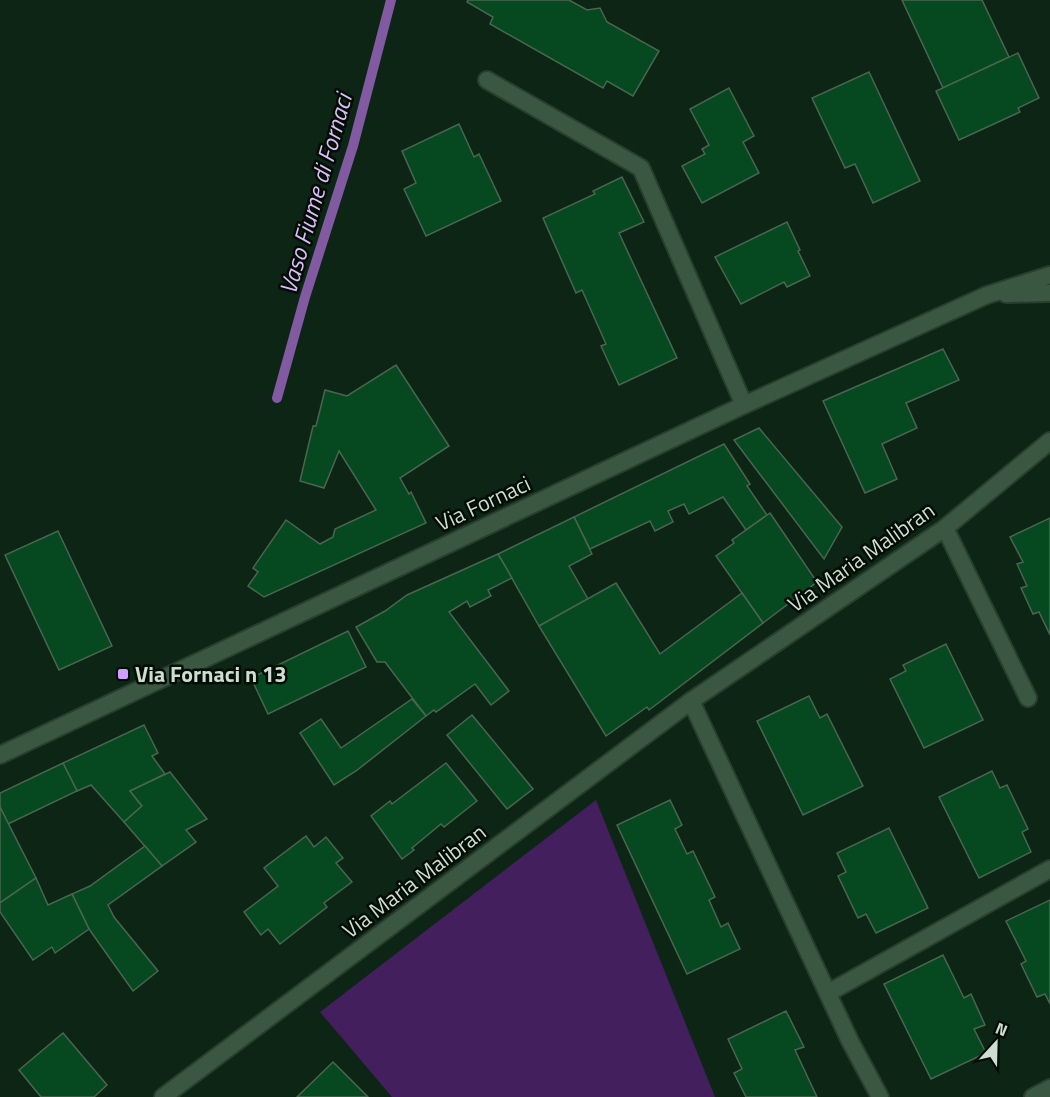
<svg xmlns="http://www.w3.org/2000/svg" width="1050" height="1097" font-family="'Titillium Web',sans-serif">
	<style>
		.green { fill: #431f5d }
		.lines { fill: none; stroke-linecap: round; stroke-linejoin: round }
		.stream { stroke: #815aa1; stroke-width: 10 }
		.building { fill: #064921; stroke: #4a6550; stroke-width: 1.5 }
		.minor-casing { stroke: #283f2e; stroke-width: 20 }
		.tertiary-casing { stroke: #283f2e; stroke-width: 20 }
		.minor { stroke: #3a5841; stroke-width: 16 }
		.tertiary { stroke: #3a5841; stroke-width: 16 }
		.poi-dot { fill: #d19dfe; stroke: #030c05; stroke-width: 2 }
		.labels { text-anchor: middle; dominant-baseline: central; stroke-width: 5; stroke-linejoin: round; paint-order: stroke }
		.street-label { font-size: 22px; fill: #ceddd1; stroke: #030c05 }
		.poi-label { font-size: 22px; font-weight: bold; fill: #ceddd1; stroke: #030c05; text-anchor: start }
		.water-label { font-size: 24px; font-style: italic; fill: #ddbefa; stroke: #030c05 }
	</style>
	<rect width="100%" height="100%" fill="#0d2514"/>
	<path class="green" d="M596 800 715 1097H392L320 1012Z"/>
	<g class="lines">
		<path class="stream" d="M277 398 305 297 353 146 391 0"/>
	</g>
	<g class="building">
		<path d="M468 0H569L587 10 600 8 607 22 659 51 633 96 607 81 603 88 490 24 493 17 467 2Z"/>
		<path d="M902 0H982L1009 57 943 88Z"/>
		<path d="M1018 53 1039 98 1018 108 1020 112 959 140 936 91Z"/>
		<path d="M869 72 920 181 873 203 855 164 845 168 812 98Z"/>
		<path d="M729 88 754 136 743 142 759 173 702 203 682 166 705 154 702 149 709 145 690 109Z"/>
		<path d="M459 124 474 157 479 154 501 201 426 236 404 189 416 183 402 151Z"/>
		<path d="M622 177 644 222 619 233 677 358 619 385 601 346 606 344 582 290 576 293 543 218 595 194 593 191Z"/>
		<path d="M787 222 800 250 798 251 810 276 787 287 784 282 741 304 715 257Z"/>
		<path d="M943 349 959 380 906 403 917 428 882 444 897 479 865 493 823 401Z"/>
		<path d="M396 365 449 446 400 478 409 494 411 492 426 523 264 597 248 586 258 572 253 568 286 520 320 544 333 537 335 529 376 510 339 451 324 488 300 481 313 426H316L325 390 347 396Z"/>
		<path d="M759 428 842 527 824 559 734 440Z"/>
		<path d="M724 444 750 484 747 486 767 515 746 530 723 497 689 514 684 504 668 511 673 522 655 531 650 521 590 549 574 517Z"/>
		<path d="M770 513 817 582 763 623 716 556 734 543 732 540Z"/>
		<path d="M574 517 592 554 569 566 588 599 539 626 498 554Z"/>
		<path d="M1050 518V635L1039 612 1033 614 1021 588 1027 586 1017 564 1023 562 1010 537Z"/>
		<path d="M58 531 112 646 59 670 5 555Z"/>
		<path d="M498 554 512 578 488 590 491 596 470 607 467 601 449 612 509 691 491 705 475 684 436 712 434 710 426 716 385 662H377L356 627 385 611 407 595Z"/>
		<path d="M616 583 660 654 742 593 763 623 649 710 647 707 606 736 539 626Z"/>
		<path d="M348 631 366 667 268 714 251 678Z"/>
		<path d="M946 644 983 720 924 748 890 679 906 671 903 665Z"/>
		<path d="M809 696 820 718 827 714 863 786 803 815 757 721Z"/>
		<path d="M412 699 426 716 356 771 334 785 300 733 321 719 341 748Z"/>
		<path d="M472 715 533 789 507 809 447 735Z"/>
		<path d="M144 725 158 753 152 756 165 774 130 791 142 806 124 822 91 785 77 791 63 763Z"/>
		<path d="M63 763 77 791 8 824 0 807V793Z"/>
		<path d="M446 763 477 801 444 827 441 824 412 848 414 850 402 859 371 816 390 801 392 804Z"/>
		<path d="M992 771 1000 788 1007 785 1028 829 1022 832 1031 852 979 878 939 797Z"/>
		<path d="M170 772 207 819 186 830 196 842 162 866 124 822 142 806 130 791Z"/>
		<path d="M670 800 682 825 675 829 687 854 693 851 715 897 709 900 721 927 728 923 740 949 687 974 617 825Z"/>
		<path d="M0 807 36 878 0 903Z"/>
		<path d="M889 828 928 908 876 933 866 914 858 918 838 876 846 872 837 853Z"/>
		<path d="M306 836 314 847 326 837 343 858 336 863 352 882 324 903 327 907 280 944 268 929 261 935 244 912 278 886 264 868Z"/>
		<path d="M145 846 162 866 108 905 114 917 158 971 133 991 89 929 72 894 90 886Z"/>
		<path d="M36 878 48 905 72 894 89 929 55 953 52 947 33 960 0 912V903Z"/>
		<path d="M1050 900V1004L1045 994 1037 997 1021 964 1026 961 1006 921Z"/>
		<path d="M943 955 964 998 971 994 985 1025 974 1029 986 1053 931 1079 884 984Z"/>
		<path d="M786 1011 804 1047 795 1050 817 1097H746L734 1073 742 1069 728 1039Z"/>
		<path d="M63 1033 107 1085 94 1097H41L19 1070Z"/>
		<path d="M333 1062 368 1097H297Z"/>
	</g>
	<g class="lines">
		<defs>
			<g id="minor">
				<path d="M487 80 641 168 744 405"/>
				<path d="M945 528 1028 698"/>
				<path d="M691 701 850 1041 880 1097"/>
				<path d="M828 993 1050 869"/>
				<path d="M163 1097 691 701 945 528 1050 441"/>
				<path d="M1033 1097 1050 1088"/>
			</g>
			<g id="tertiary">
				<path d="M1006 294 1050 293"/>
				<path d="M0 755 744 405 987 295 1050 275"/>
			</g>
		</defs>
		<use href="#minor" class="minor-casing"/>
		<use href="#tertiary" class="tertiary-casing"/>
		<use href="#minor" class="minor"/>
		<use href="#tertiary" class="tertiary"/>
	</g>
	<rect class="poi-dot" x="117" y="668" width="12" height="12" rx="3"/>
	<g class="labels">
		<g class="street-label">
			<text transform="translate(483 503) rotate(-25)">Via Fornaci</text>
			<text transform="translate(861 557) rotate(-35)">Via Maria Malibran</text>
			<text transform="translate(414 881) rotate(-37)">Via Maria Malibran</text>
		</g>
		<g class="poi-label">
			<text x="135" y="674">Via Fornaci n 13</text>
		</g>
		<g class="water-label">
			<text transform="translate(315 194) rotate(-74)">Vaso Fiume di Fornaci</text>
		</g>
	</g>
	<g transform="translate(996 1043) rotate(22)" stroke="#030c05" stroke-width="4.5" paint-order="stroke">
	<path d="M0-4.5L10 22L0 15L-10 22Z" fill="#ceddd1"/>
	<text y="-9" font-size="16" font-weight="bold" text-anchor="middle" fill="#ceddd1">N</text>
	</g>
</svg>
